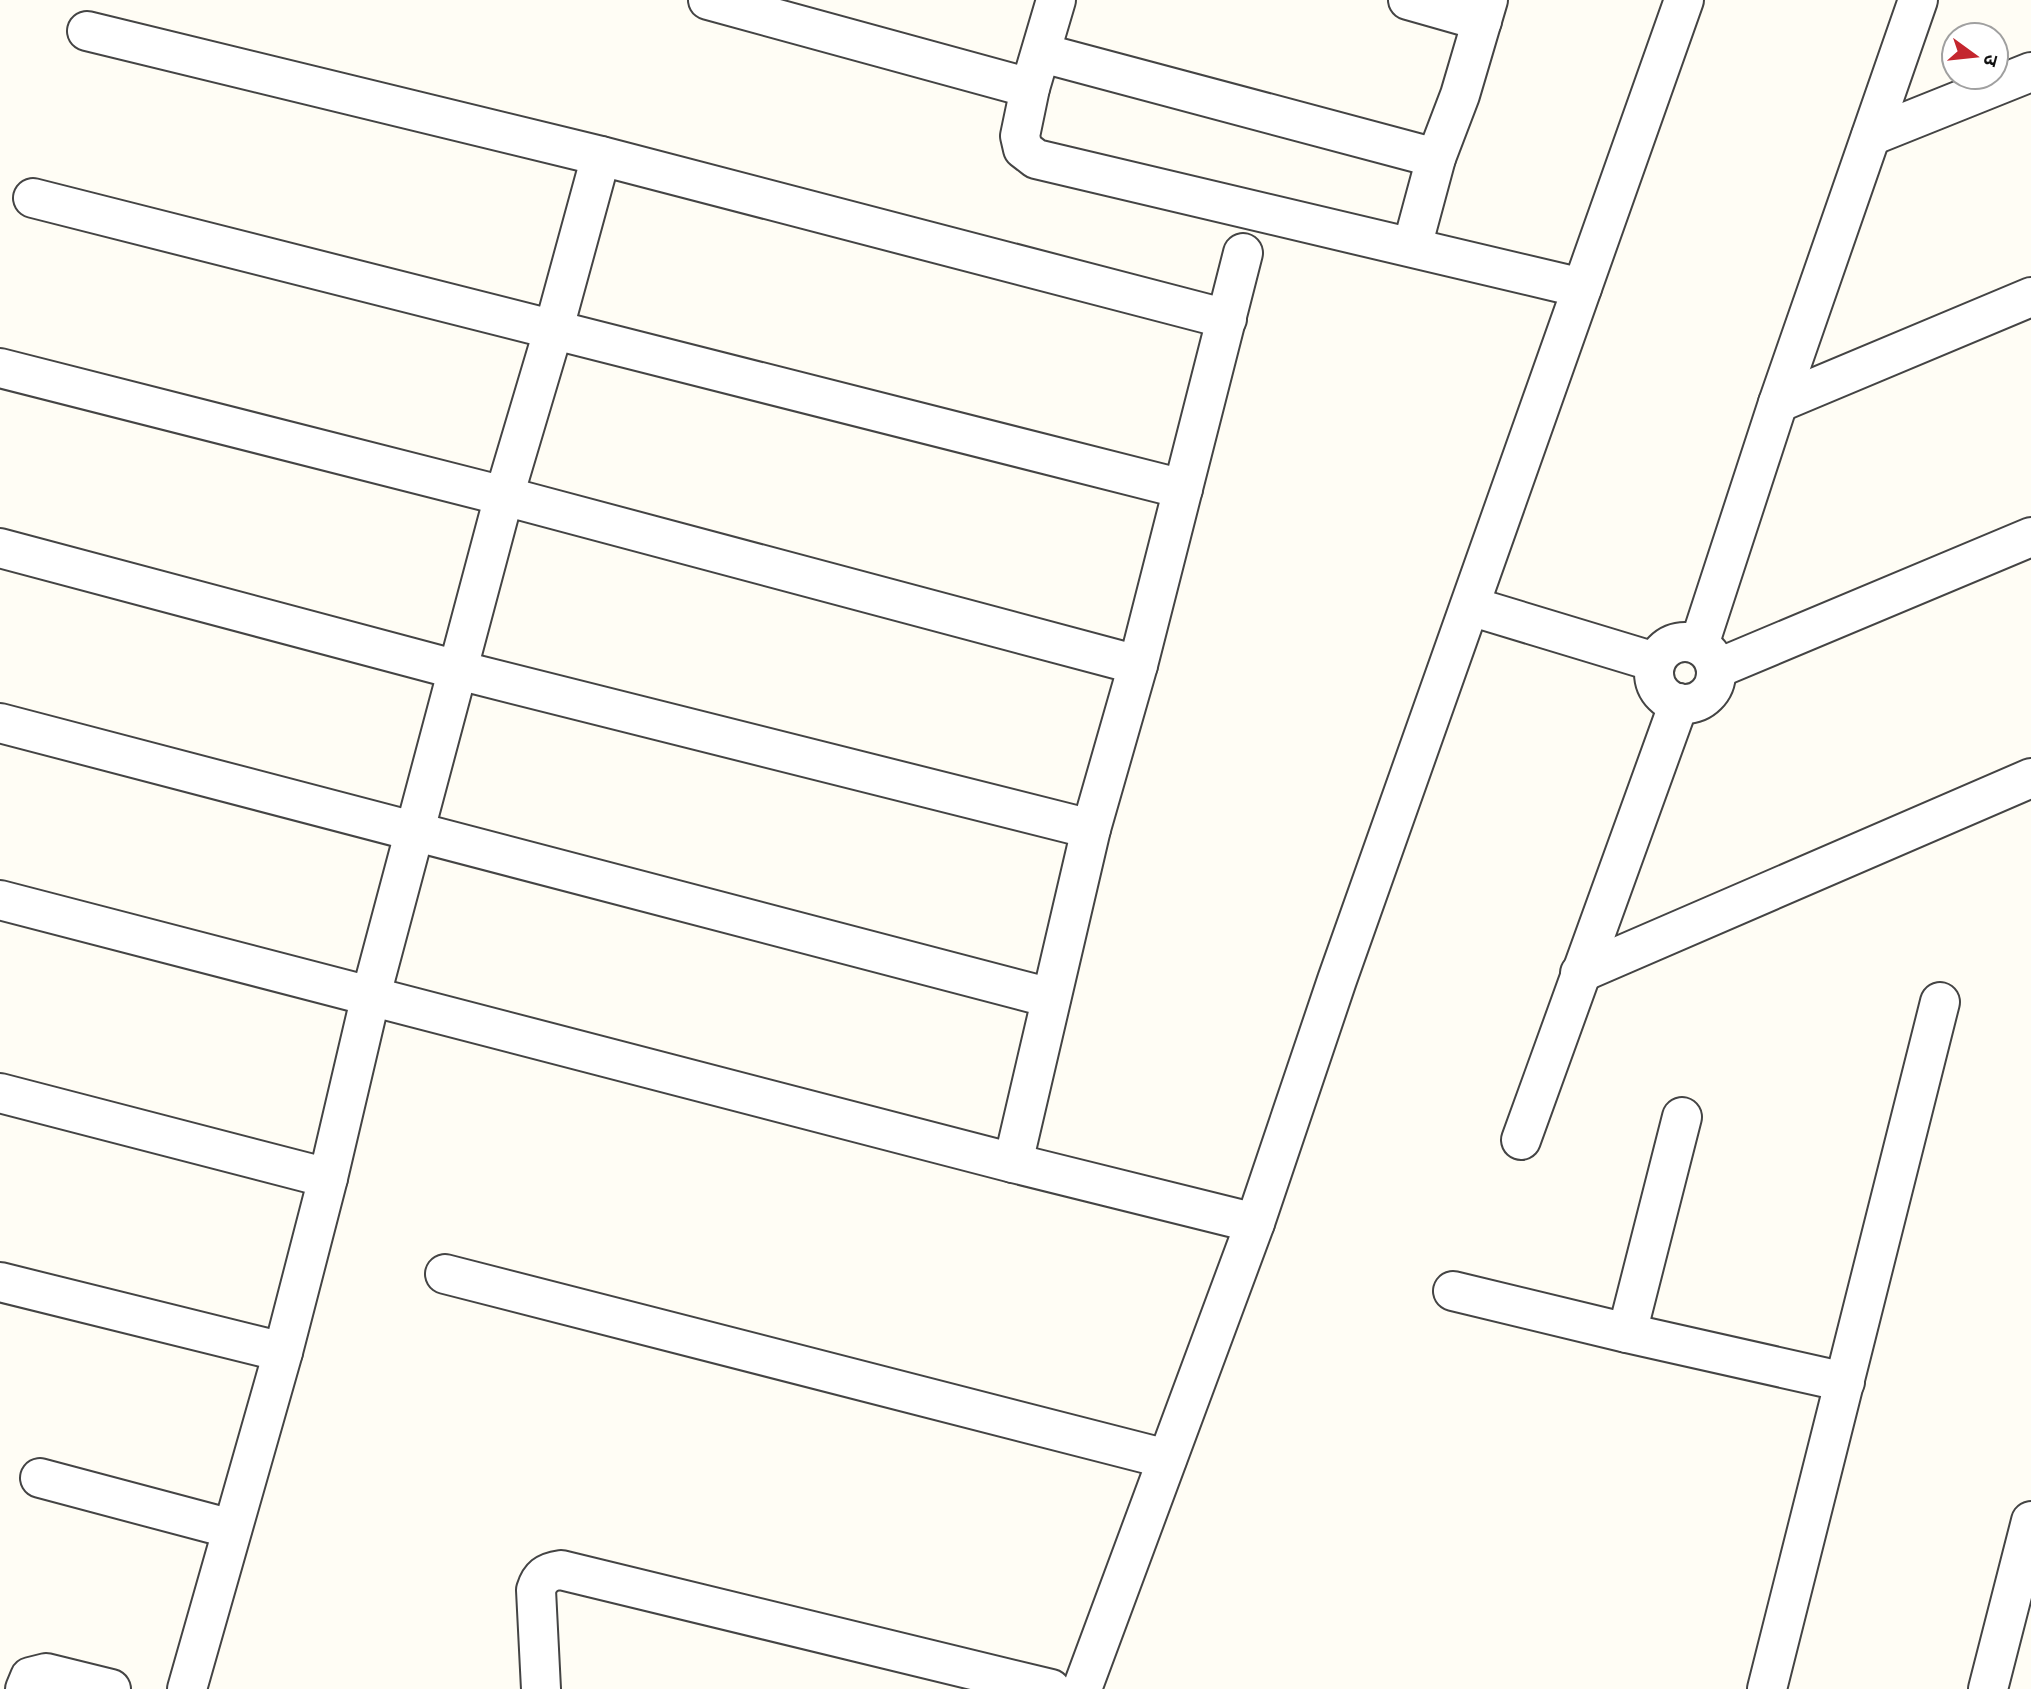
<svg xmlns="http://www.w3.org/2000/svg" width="2031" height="1689" font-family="'PT Serif','Noto Sans Devanagari',serif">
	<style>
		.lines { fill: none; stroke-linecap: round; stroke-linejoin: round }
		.street-casing { stroke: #444; stroke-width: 42 }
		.street { stroke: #fff; stroke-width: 38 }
	</style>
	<rect width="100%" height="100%" fill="#fffdf5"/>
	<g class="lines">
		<defs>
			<g id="street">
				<path d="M708 0 1030 88"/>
				<path d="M1056 0 1030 88 1020 136 1023 149 1036 159 1582 288"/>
				<path d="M1408 0 1482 21"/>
				<path d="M87 31 601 156 1227 319"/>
				<path d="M1042 53 1436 158"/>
				<path d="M1871 136 2031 72"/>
				<path d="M33 198 1183 489"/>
				<path d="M1412 247 1436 158 1460 95 1488 0"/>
				<path d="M0 368 504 496 1138 665"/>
				<path d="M1778 403 2031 297"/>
				<path d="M0 548 458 670 1091 829"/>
				<path d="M1470 606 1655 662"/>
				<circle cx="1685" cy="673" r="31"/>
				<path d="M1699 645 1778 403 1918 0"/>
				<path d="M1716 669 2031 537"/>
				<path d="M0 723 1051 998"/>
				<path d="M0 900 1013 1163 1255 1223"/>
				<path d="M1580 973 2031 778"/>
				<path d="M0 1093 328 1178"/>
				<path d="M1521 1140 1679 703"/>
				<path d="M1013 1163 1091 829 1138 665 1243 253"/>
				<path d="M445 1274 1167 1459"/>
				<path d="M0 1282 283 1352"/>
				<path d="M1453 1291 1627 1333 1845 1382"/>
				<path d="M1627 1333 1682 1117"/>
				<path d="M40 1478 232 1529"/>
				<path d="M25 1689 30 1677 46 1673 111 1689"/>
				<path d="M187 1689 283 1352 328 1178 371 995 504 496 554 328 601 156"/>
				<path d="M541 1689 536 1590C540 1577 546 1572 561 1570L1051 1689"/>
				<path d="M1082 1689 1255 1223 1337 980 1684 0"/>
				<path d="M1767 1689 1940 1002"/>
				<path d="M1988 1689 2031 1521"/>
			</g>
		</defs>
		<use href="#street" class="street-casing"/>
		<use href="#street" class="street"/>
	</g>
	<g transform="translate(1975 56) rotate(105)"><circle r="33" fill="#ffffff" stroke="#a0a0a0" stroke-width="2"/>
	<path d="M0-5L12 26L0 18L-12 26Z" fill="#c4262e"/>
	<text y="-10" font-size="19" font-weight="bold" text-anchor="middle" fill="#111111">उ</text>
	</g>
</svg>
